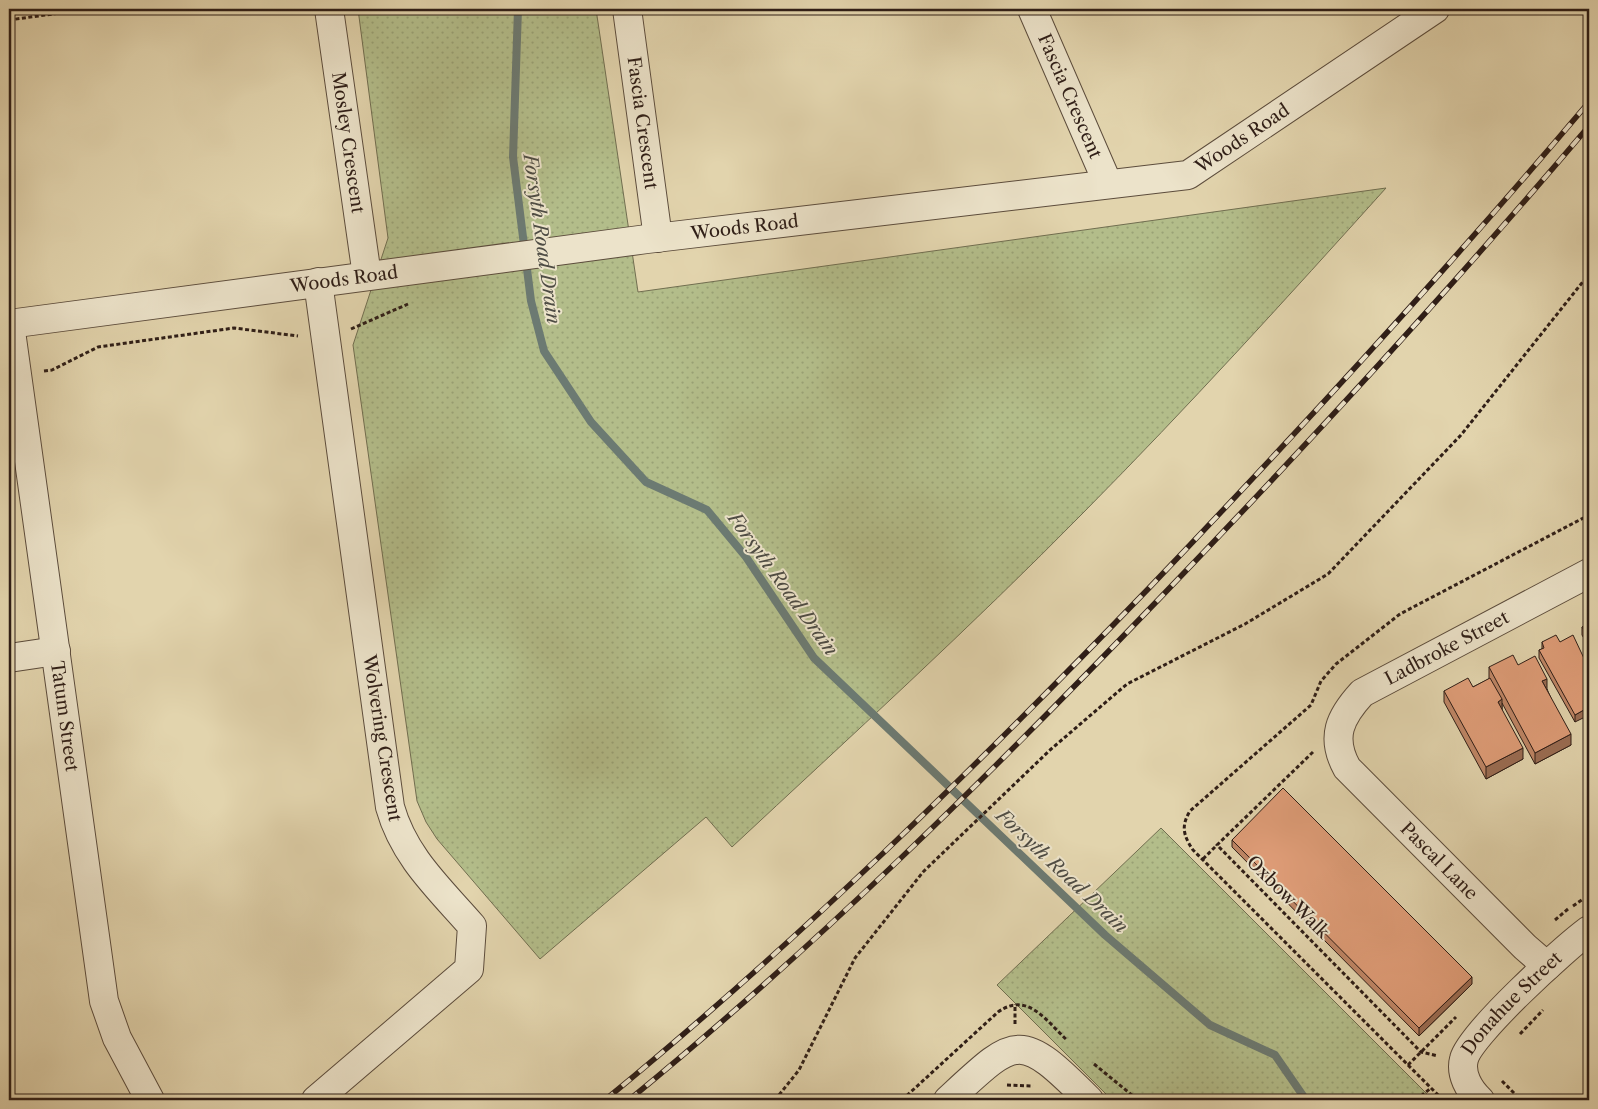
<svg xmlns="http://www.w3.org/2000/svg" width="1598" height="1109" font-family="'Libre Caslon Text',serif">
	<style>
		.grass { fill: url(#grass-dots); stroke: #716e50 }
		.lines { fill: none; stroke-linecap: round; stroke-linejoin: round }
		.stream { stroke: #6c7a72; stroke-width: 8 }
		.minor-casing { stroke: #5c4c3c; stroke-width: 30 }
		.path { stroke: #2f1e17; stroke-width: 3; stroke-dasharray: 4 2.5; stroke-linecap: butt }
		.minor { stroke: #ece3ca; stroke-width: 28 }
		.rail-casing { stroke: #2f1e17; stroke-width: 5.5 }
		.rail { stroke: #ece3ca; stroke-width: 4; stroke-dasharray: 11; stroke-linecap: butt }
		.wall { fill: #bf8666; stroke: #2f1e17 }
		.shaded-wall { fill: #9b6d53; stroke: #2f1e17 }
		.building { fill: #de9c77; stroke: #2f1e17 }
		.labels { text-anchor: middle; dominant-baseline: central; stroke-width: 4; stroke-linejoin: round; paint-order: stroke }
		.street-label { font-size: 18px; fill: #2f1e17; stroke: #ece3ca }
		.water-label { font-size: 19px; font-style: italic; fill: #4e4c44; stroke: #ece3ca }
	</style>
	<defs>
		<pattern id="grass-dots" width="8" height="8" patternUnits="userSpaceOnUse" patternTransform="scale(1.25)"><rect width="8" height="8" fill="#b3bd8a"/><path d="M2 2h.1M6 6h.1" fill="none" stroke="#9aa276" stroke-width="1.8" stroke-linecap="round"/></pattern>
	</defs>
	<rect width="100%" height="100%" fill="#e2d4ad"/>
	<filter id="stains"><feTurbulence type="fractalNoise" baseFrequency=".004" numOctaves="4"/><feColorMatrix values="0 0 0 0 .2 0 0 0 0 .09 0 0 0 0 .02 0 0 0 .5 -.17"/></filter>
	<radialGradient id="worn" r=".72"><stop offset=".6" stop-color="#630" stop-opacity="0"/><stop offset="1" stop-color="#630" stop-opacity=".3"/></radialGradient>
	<g class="grass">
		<path d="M358 9H596L638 292 1386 188C1287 298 1188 407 1084 512 970 628 851 736 732 847L706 817 540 959 437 839 426 822 417 801 353 345 388 238Z"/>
		<path d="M1161 828 1433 1100H1112L997 985Z"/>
	</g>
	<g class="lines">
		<path class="stream" d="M518 9 513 157 531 301 544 351 591 422 646 482 707 510 746 557 814 658 1105 935 1210 1025 1275 1055 1306 1100"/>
		<defs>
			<g id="minor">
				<path id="s1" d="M329 9 367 276"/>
				<path id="s2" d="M627 9 658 238"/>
				<path id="s3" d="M1032 9 1108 184"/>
				<path id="s4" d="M9 324 647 239 1188 175 1435 9"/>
				<path id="s5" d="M10 324 104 1001 117 1038 150 1100"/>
				<path d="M9 658 56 651"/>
				<path id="s6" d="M1547 966 1525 947 1347 768C1330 737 1340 717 1362 693L1589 573"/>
				<path d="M316 1100 469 969 472 926C439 888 404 857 390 807L318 282"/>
				<path d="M948 1100C1017 1036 1019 1030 1089 1100"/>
				<path id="s7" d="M1480 1100C1469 1090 1460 1074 1464 1059 1470 1034 1565 948 1589 930"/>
			</g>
		</defs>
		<use href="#minor" class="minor-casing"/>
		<g class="path">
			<path d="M9 20 90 9"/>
			<path d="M351 329 408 304"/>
			<path d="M44 371 52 370 98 347 234 328 298 336"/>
			<path d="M1313 752 1217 845 1421 1052 1438 1056"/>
			<path d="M1203 859 1217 845"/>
			<path d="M1573 906 1589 895"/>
			<path d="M1555 920 1568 909"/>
			<path d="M1015 1024V1004"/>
			<path d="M1520 1034 1543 1010"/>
			<path d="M1094 1064 1138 1100"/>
			<path d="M1408 1065 1456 1017"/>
			<path d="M1502 1081 1521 1100"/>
			<path d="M1007 1085 1033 1086"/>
			<path d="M775 1100 799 1070 855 958 923 872 1050 750 1127 684 1245 624 1328 574 1461 435 1589 274"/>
			<path d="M902 1100 998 1012C1028 991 1046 1021 1067 1040"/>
			<path d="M1416 1100 1431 1088"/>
			<path d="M1443 1100 1193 850C1183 835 1181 826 1190 811L1311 705 1321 681 1336 664 1400 614 1589 515"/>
		</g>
		<use href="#minor" class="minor"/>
		<defs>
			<g id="rail">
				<path d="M605 1100C798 942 976 767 1149 588 1300 430 1448 269 1589 102"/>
				<path d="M629 1100C816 947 992 773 1159 599 1307 445 1451 289 1589 126"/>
			</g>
		</defs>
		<use href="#rail" class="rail-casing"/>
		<use href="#rail" class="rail"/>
	</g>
	<g class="wall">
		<path d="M1589 623V647L1582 635V627Z"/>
		<path d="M1542 642H1560L1589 669 1575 722 1539 658V650L1542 649Z"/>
		<path d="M1489 667 1547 689 1571 745 1535 764 1502 703V710L1523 759 1486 779 1444 702V691L1473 687 1489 679Z"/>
		<path d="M1232 840 1472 984 1419 1036 1232 847Z"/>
	</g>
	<g class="shaded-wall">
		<path d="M1547 679V690L1542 681Z"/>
		<path d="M1502 699V711L1498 702Z"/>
		<path d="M1589 707V715L1575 722V715Z"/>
		<path d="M1571 734V745L1535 764V753Z"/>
		<path d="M1523 748V759L1486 779V767Z"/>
		<path d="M1472 977V984L1419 1036V1028Z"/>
	</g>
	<g class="building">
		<path d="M1589 623V640L1582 627Z"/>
		<path d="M1556 635 1560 642 1573 635 1589 669V707L1575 715 1539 650 1544 648 1542 642Z"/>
		<path d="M1513 655 1518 665 1535 656 1547 679 1542 681 1571 734 1535 753 1489 667Z"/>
		<path d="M1468 678 1473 687 1490 678 1502 699 1498 702 1523 748 1486 767 1444 691Z"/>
		<path d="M1283 788 1472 977 1419 1028 1232 840Z"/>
	</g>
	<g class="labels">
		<g class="street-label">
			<text stroke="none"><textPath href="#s3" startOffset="95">Fascia Crescent</textPath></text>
			<text stroke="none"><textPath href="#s2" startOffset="115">Fascia Crescent</textPath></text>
			<text stroke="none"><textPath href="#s4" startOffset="1254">Woods Road</textPath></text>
			<text stroke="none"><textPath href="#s1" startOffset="135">Mosley Crescent</textPath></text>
			<text stroke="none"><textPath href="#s4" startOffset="742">Woods Road</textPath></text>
			<text stroke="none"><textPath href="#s4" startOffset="338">Woods Road</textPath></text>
			<text stroke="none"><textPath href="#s6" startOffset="461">Ladbroke Street</textPath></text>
			<text stroke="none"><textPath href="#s5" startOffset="396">Tatum Street</textPath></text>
			<text transform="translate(382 738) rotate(81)">Wolvering Crescent</text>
			<text transform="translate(1439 861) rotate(45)">Pascal Lane</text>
			<text transform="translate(1288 897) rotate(45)">Oxbow Walk</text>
			<text stroke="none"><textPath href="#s7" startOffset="120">Donahue Street</textPath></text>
		</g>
		<g class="water-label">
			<text transform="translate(542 239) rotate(82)">Forsyth Road Drain</text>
			<text transform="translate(783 584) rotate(54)">Forsyth Road Drain</text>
			<text transform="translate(1062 871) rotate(43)">Forsyth Road Drain</text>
		</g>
	</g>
	<rect width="1598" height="1109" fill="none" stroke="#e2d4ad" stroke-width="30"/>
	<rect x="10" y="10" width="1578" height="1089" fill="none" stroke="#2f1e17" stroke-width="2.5"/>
	<rect x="15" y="15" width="1568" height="1079" fill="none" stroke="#2f1e17"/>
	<rect width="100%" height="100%" filter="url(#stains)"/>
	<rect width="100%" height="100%" fill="url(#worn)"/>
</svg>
